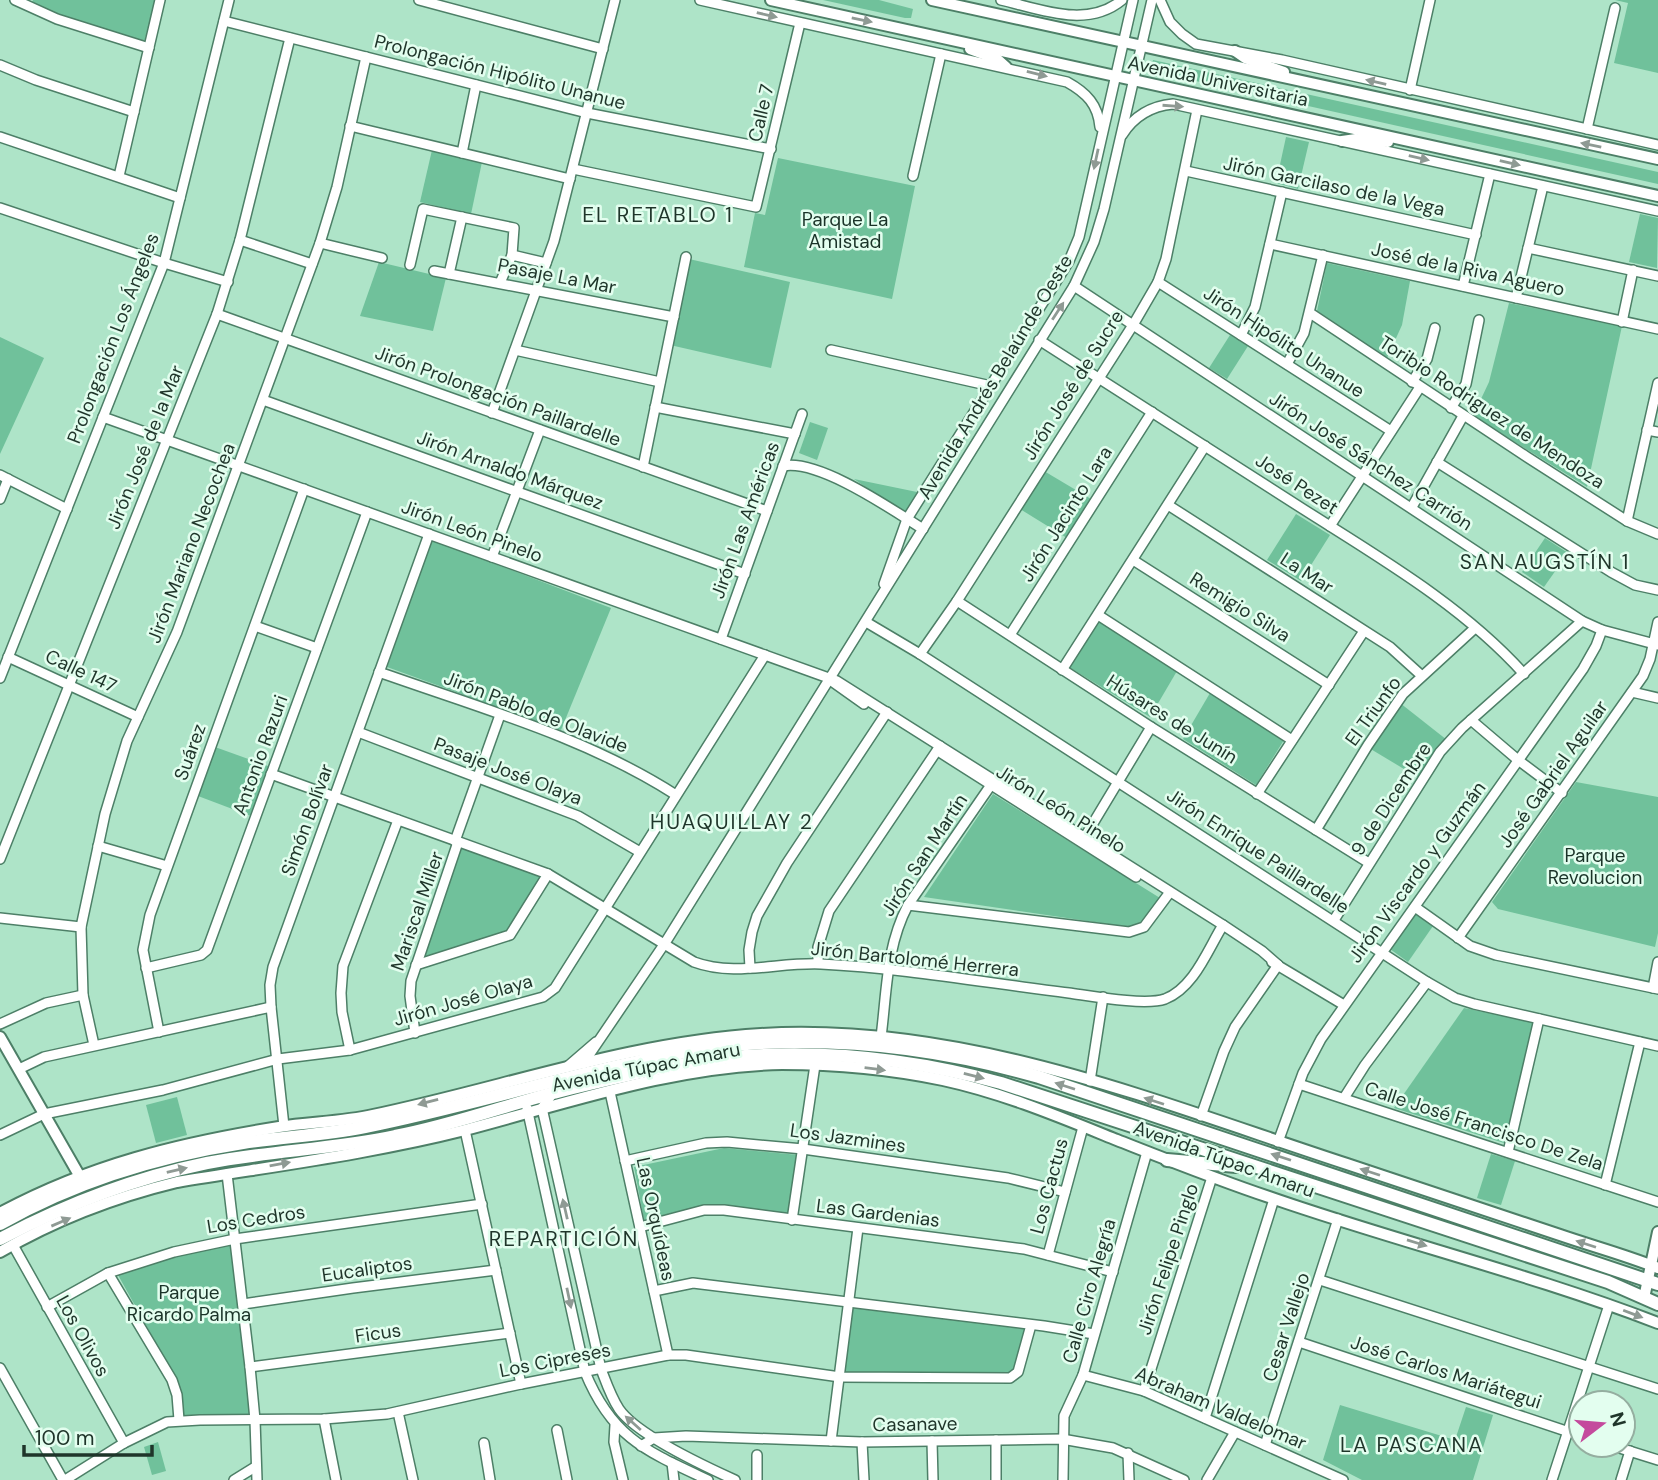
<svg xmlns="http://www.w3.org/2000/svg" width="1658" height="1480" font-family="'DM Sans',sans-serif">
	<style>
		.green { fill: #70c19b }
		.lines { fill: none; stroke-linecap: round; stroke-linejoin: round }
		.minor-casing { stroke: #4d7f67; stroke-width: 12 }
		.major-casing { stroke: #4d7f67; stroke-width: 14 }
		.highway-casing { stroke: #4d7f67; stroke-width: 16 }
		.minor { stroke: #fff; stroke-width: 9 }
		.major { stroke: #fff; stroke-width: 10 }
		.highway { stroke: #fff; stroke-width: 12 }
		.oneway { fill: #8f9a94 }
		.labels { text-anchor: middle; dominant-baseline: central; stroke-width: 5; stroke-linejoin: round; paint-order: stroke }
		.street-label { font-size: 19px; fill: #1f352a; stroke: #e3feef }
		.park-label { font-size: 19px; fill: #1a3328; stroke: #e3feef }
		.neighbourhood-label { font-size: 21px; letter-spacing: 2px; fill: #1f352a; stroke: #e3feef }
	</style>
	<rect width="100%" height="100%" fill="#aee4c8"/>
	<g class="green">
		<path d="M33 0H155L144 43 57 14 32 2Z"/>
		<path d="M823 0H879L913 9 911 18H905Z"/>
		<path d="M1615 0H1658V73L1614 63 1628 3Z"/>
		<path d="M1153 60 1658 172V184L1151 71Z"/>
		<path d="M1286 137 1309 142 1298 189 1276 183Z"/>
		<path d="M432 150 482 162 471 214 420 202Z"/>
		<path d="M778 158 915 186 892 299 744 267 755 213 765 215Z"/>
		<path d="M1640 214 1658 218 1657 268 1629 262Z"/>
		<path d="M689 259 790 282 771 368 670 345Z"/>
		<path d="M379 262 446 278 433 331 360 316Z"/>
		<path d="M1327 263 1410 281 1402 325 1387 358 1317 311Z"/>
		<path d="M1509 303 1622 326 1587 487 1473 416 1489 382Z"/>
		<path d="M1230 335 1248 346 1227 379 1209 368Z"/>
		<path d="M0 337 44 358 0 454Z"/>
		<path d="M810 422 828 428 817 460 799 453Z"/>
		<path d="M1044 471 1091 499 1067 538 1020 509Z"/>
		<path d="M854 479 917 492 906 515Z"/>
		<path d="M1296 514 1330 535 1301 581 1267 560Z"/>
		<path d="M1545 538 1568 553 1544 587 1522 572Z"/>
		<path d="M432 540 611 608 561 730 387 667Z"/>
		<path d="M1097 622H1102L1177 671 1150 717 1069 667Z"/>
		<path d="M1210 693 1284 740 1256 785 1183 739Z"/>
		<path d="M1400 703 1447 740 1419 778 1369 748Z"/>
		<path d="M215 747 268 766 251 816 198 796Z"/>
		<path d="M1576 782 1658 797V933L1655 947 1498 909 1492 902Z"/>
		<path d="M993 794 1160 898 1141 922 1128 927 924 897Z"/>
		<path d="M461 846 541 876 509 930 503 934 421 959Z"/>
		<path d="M1415 913 1433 926 1408 962 1390 949Z"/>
		<path d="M1464 1008 1533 1022 1510 1143 1507 1144 1394 1108Z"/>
		<path d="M177 1097 187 1135 156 1143 146 1105Z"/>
		<path d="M724 1148 799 1155 789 1214 723 1205H703L644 1220 634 1167Z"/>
		<path d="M1491 1154 1515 1161 1501 1205 1477 1198Z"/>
		<path d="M231 1244 252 1416H184L176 1379 118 1275 168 1258Z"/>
		<path d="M853 1308 1025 1329 1014 1369 1008 1374 845 1372Z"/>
		<path d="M1340 1405 1455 1440 1466 1407 1493 1415 1473 1480H1362L1323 1460Z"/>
		<path d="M158 1442 166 1471 152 1475 144 1447Z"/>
	</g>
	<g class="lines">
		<defs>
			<g id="minor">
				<path d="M15 0 57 19 149 48"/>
				<path d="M419 0 603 49"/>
				<path d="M700 0 1067 82C1087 93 1098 105 1100 127"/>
				<path d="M1001 0C1040 9 1087 29 1122 0"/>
				<path d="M1160 0 1170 22 1182 34 1196 44 1282 60 1658 145"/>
				<path d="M224 21 587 113 771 149"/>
				<path d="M0 65 36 80 134 112"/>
				<path d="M1410 90 1430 0"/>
				<path d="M350 126 570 179"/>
				<path d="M1587 129 1615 8"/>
				<path d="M1122 135C1134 116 1151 106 1173 104L1658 211"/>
				<path d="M0 137 180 198"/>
				<path d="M462 153 476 85"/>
				<path d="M573 169 756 207 800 23"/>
				<path d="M1186 171 1476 235"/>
				<path d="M119 176 160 0"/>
				<path d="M913 176 941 54"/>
				<path d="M0 208 164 263 228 282"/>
				<path d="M240 240 312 264"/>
				<path d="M320 243 382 258"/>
				<path d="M1270 244 1658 329"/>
				<path d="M1528 248 1658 276"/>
				<path d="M410 265 423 209 514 228 512 255"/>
				<path d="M434 271 674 317"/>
				<path d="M449 274 462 217"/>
				<path d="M1158 282 1391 431"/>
				<path d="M500 283 512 255 546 263"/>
				<path d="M1074 286 1582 621 1602 630 1658 645"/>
				<path d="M1463 286 1490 174"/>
				<path d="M1516 298 1543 186"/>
				<path d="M1310 313 1527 457 1627 521 1658 534"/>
				<path d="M217 314 767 511"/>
				<path d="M1622 322 1633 270"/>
				<path d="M1241 335 1255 307 1282 192"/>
				<path d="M1039 340C1127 396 1215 453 1303 509 1380 558 1463 606 1524 674"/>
				<path d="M515 350 660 382"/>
				<path d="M831 350 991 386"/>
				<path d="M1287 364 1304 333 1323 255"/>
				<path d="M1412 382 1427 359 1435 328"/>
				<path d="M263 400 745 574"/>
				<path d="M655 407 795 434"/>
				<path d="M1451 408 1466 384 1479 320"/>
				<path d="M492 413 554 241 615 0"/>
				<path d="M103 417 837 681 1223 925 1262 951 1278 965"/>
				<path d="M1647 430 1658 432"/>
				<path d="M1437 462 1611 572 1635 585 1658 590"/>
				<path d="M783 466C819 459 891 509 923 529"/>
				<path d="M643 467 686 257"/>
				<path d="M0 475 67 509"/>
				<path d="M0 499 8 479"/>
				<path d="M1168 505 1390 647 1422 676"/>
				<path d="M1412 507 1463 416"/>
				<path d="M1627 521 1658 383"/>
				<path d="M1330 526 1420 387"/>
				<path d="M492 557 540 430"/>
				<path d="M1133 560 1329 685"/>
				<path d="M884 584 907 519 1069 261 1079 237 1133 0"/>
				<path d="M957 601 1151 727 1369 863"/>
				<path d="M1098 615 1292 740"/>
				<path d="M866 622 920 654 1427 982 1455 998 1474 1004 1658 1046"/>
				<path d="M255 626 317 648"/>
				<path d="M1010 635 1152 412"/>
				<path d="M721 639 802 414"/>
				<path d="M920 654 957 601 1133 325 1158 282 1166 259 1197 110"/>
				<path d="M8 657 138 717"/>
				<path d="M1062 670 1205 446"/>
				<path d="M379 672C480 708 586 737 676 795"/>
				<path d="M0 678 164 263 229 0"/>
				<path d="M833 682 864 704"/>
				<path d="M1632 692 1658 698"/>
				<path d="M1471 720 1518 760 1562 793"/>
				<path d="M358 732 578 816 640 852"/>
				<path d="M941 753 1136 877"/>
				<path d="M271 774 548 874 694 962C734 977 779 962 821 964 904 968 987 983 1069 993 1091 996 1145 1006 1165 999 1194 988 1208 949 1223 925"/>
				<path d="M1257 794 1364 631"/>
				<path d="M1316 830 1368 745 1403 694 1475 628"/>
				<path d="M1083 840 1151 727"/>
				<path d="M455 841 500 715"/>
				<path d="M98 846 167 866"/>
				<path d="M0 859 217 314 240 240 290 38"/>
				<path d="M908 905 1129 932 1144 927 1170 892"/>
				<path d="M1415 907 1470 946 1496 955 1658 989"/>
				<path d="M0 918 81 927"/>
				<path d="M1334 920 1440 752 1462 728 1582 621"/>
				<path d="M1458 938 1643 676 1650 659 1658 622"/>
				<path d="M1272 962 1344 1005"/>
				<path d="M818 963V947L829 911 940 746"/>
				<path d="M416 965 510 935 548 874"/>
				<path d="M146 968 201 955 207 950 367 512"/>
				<path d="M750 968 749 950 752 932 757 916 787 863 887 712"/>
				<path d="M1653 988 1658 962"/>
				<path d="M0 1024 46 1003 83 995"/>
				<path d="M159 1032 143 950 150 915 304 489"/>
				<path d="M415 1033 410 996 411 981 458 842"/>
				<path d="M881 1037C887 990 886 947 908 905L993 782"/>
				<path d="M94 1045 83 995 81 927 105 814 127 741 177 632 320 243 337 187 366 57"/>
				<path d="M350 1050 342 1012 341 993 343 966 398 820"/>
				<path d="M583 1064 665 943 1074 286 1094 242 1104 209 1152 0"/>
				<path d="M567 1067 596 1042"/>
				<path d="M19 1069 44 1057 271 1007"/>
				<path d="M1090 1081 1103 997"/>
				<path d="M1299 1084 1658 1202"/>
				<path d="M610 1092 668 1355"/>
				<path d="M553 1093 542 1108 601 1369C606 1382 611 1397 619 1409 637 1435 704 1466 735 1480"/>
				<path d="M1344 1098 1365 1065 1427 982"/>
				<path d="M527 1108 585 1372C612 1438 646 1451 708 1480"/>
				<path d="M1201 1116 1224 1051 1235 1027 1278 965"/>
				<path d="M284 1126 271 1007 270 985 273 967 429 534"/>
				<path d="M465 1130 521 1384"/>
				<path d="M0 1135 44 1114 163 1090 278 1059 350 1050 543 997 555 988 765 655"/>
				<path d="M1278 1142 1303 1073 1321 1039 1583 669 1596 646 1602 630"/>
				<path d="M1508 1152 1539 1019"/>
				<path d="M625 1161 706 1143 727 1142 803 1149 1008 1178 1065 1192"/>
				<path d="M227 1174 250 1367 255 1420 257 1480"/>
				<path d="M1605 1185 1640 1042"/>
				<path d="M792 1220 815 1065"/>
				<path d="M640 1227 704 1210H724L1024 1249 1113 1272"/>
				<path d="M13 1245 124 1443"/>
				<path d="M1048 1255 1083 1127"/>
				<path d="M108 1273 172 1380 177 1395 179 1420"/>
				<path d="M1320 1280 1658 1389"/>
				<path d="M654 1291 693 1283 1044 1326 1094 1334"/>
				<path d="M243 1304 353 1288 496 1270"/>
				<path d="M47 1307 108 1273 174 1252 235 1239 482 1204"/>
				<path d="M1299 1342 1581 1436"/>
				<path d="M250 1367 510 1333"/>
				<path d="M0 1368 63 1480"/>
				<path d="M1083 1375 1144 1391 1343 1480"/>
				<path d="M1144 1391 1212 1177"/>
				<path d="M398 1412 413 1480"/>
				<path d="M1205 1418 1274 1199"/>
				<path d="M324 1419 336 1480"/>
				<path d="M615 1425 614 1442 623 1480"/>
				<path d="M557 1430 567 1480"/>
				<path d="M996 1440V1480"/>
				<path d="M831 1441 858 1228"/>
				<path d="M932 1441 933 1480"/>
				<path d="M862 1442 864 1480"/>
				<path d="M484 1443 490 1480"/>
				<path d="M1265 1445 1338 1219"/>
				<path d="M1610 1445 1658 1460"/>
				<path d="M641 1446 654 1438 686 1436 862 1442 1062 1439 1113 1448 1184 1480"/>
				<path d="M1128 1453 1129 1480"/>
				<path d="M672 1463 674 1480"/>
				<path d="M65 1480 124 1443 167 1422 200 1420 324 1419 387 1414 521 1384 668 1355H686L840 1377 1010 1378 1018 1372 1031 1325"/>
				<path d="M234 1480 255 1467"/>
				<path d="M757 1480V1455"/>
				<path d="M1063 1480 1064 1416 1083 1375 1147 1152"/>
				<path d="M1207 1480 1235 1432"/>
				<path d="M1552 1480 1609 1305"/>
				<path d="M1621 1480 1630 1451"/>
			</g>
			<g id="major">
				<path d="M771 0 1658 196"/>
				<path d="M932 0 1658 159"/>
				<path d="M970 49 997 59 1006 67"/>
				<path d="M1235 51 1245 58 1284 72"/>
				<path d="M1342 141 1356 139 1388 142"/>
				<path d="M0 1037 79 1175"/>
				<path d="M0 1213C89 1165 179 1143 279 1127 310 1122 342 1122 373 1115 502 1088 628 1042 761 1034 965 1022 1157 1102 1347 1164 1418 1188 1489 1211 1560 1235 1592 1246 1626 1255 1658 1268"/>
				<path d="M0 1252C55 1220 115 1197 177 1182 273 1166 370 1154 465 1130 568 1103 674 1066 782 1064 836 1064 890 1069 943 1080 1003 1093 1060 1117 1117 1140 1168 1160 1218 1180 1269 1197 1398 1242 1531 1274 1658 1323"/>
				<path d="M1644 1298 1658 1232"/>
			</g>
			<g id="highway">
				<path d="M1167 1160 1236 1166"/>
				<path d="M0 1224C74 1182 159 1156 243 1143 283 1137 325 1135 365 1127 456 1109 545 1081 636 1062 673 1054 710 1046 747 1044 845 1037 945 1050 1039 1077L1658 1284"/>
				<path d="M0 1239C66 1204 134 1178 207 1163 269 1151 333 1149 395 1136 449 1126 501 1107 553 1093 614 1078 682 1061 745 1056 832 1050 917 1060 1001 1083L1608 1282 1658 1304"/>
			</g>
		</defs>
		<use href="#minor" class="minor-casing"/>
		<use href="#major" class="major-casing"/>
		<use href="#highway" class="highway-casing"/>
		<use href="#minor" class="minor"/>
		<use href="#major" class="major"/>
		<use href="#highway" class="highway"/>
	</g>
	<defs><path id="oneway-solid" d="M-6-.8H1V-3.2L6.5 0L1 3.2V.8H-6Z" transform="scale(1.75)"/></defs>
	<g class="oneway">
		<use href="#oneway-solid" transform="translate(767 15) rotate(13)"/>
		<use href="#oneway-solid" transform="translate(862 20) rotate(12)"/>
		<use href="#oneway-solid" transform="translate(1037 74) rotate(14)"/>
		<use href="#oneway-solid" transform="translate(1376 82) rotate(-167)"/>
		<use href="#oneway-solid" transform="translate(1173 106) rotate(4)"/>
		<use href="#oneway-solid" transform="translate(1591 145) rotate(-168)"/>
		<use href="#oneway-solid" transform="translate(1419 158) rotate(13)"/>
		<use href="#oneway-solid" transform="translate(1096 159) rotate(102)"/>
		<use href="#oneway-solid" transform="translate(1510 163) rotate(13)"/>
		<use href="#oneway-solid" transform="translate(1058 311) rotate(-57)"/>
		<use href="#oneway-solid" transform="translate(875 1069) rotate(7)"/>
		<use href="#oneway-solid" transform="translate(974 1076) rotate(14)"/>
		<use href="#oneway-solid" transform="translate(1065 1086) rotate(-162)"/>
		<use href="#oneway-solid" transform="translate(1154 1101) rotate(-162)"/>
		<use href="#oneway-solid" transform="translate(428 1102) rotate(165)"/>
		<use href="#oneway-solid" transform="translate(1281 1157) rotate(-162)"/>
		<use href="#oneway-solid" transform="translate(280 1164) rotate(-10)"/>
		<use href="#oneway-solid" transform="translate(177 1170) rotate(-13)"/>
		<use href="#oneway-solid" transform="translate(1370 1172) rotate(-162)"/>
		<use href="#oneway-solid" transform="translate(565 1209) rotate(-103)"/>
		<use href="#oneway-solid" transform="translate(61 1222) rotate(-23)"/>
		<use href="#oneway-solid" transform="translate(1417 1243) rotate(17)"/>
		<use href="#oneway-solid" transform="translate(1586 1244) rotate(-162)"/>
		<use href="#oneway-solid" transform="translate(569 1298) rotate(78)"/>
		<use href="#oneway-solid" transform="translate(1633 1314) rotate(21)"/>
		<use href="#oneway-solid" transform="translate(633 1423) rotate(-138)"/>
	</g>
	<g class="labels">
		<g class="street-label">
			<text transform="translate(500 72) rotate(14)">Prolongación Hipólito Unanue</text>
			<text transform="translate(1218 81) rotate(12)">Avenida Universitaria</text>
			<text transform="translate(761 113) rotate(-77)">Calle 7</text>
			<text transform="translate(1334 186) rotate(12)">Jirón Garcilaso de la Vega</text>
			<text transform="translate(1468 269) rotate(12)">José de la Riva Aguero</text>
			<text transform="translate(557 276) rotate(11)">Pasaje La Mar</text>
			<text transform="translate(113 338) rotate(-69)">Prolongación Los Ángeles</text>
			<text transform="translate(1284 342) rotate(33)">Jirón Hipólito Unanue</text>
			<text transform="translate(995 377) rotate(-59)">Avenida Andrés Belaúnde Oeste</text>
			<text transform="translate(1073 385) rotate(-58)">Jirón José de Sucre</text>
			<text transform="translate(498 396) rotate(20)">Jirón Prolongación Paillardelle</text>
			<text transform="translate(1492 412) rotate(33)">Toribio Rodriguez de Mendoza</text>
			<text transform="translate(145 447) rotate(-68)">Jirón José de la Mar</text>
			<text transform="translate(1371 461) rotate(33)">Jirón José Sánchez Carrión</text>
			<text transform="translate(510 470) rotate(20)">Jirón Arnaldo Márquez</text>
			<text transform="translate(1297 484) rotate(33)">José Pezet</text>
			<text transform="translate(1066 514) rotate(-58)">Jirón Jacinto Lara</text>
			<text transform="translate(745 520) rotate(-70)">Jirón Las Américas</text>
			<text transform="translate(472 531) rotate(20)">Jirón León Pinelo</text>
			<text transform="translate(191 543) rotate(-69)">Jirón Mariano Necochea</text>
			<text transform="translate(1307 573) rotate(33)">La Mar</text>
			<text transform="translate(1240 607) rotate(32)">Remigio Silva</text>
			<text transform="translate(81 671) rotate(25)">Calle 147</text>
			<text transform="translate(1373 711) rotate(-54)">El Triunfo</text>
			<text transform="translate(536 712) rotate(21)">Jirón Pablo de Olavide</text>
			<text transform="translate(1172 719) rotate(32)">Húsares de Junín</text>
			<text transform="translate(190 752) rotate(-70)">Suárez</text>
			<text transform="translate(260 755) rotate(-70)">Antonio Razuri</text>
			<text transform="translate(508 771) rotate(21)">Pasaje José Olaya</text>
			<text transform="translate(1553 774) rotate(-55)">José Gabriel Aguilar</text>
			<text transform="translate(1391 799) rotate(-57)">9 de Dicembre</text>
			<text transform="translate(1061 809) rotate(32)">Jirón León Pinelo</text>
			<text transform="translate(307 820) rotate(-70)">Simón Bolívar</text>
			<text transform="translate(1258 851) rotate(33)">Jirón Enrique Paillardelle</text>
			<text transform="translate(924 855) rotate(-57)">Jirón San Martín</text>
			<text transform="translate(1417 872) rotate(-54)">Jirón Viscardo y Guzmán</text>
			<text transform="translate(417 911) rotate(-71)">Mariscal Miller</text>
			<text transform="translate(915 959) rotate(6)">Jirón Bartolomé Herrera</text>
			<text transform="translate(463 1000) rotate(-16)">Jirón José Olaya</text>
			<text transform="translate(646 1067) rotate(-11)">Avenida Túpac Amaru</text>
			<text transform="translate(1484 1126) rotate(18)">Calle José Francisco De Zela</text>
			<text transform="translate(848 1138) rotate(8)">Los Jazmines</text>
			<text transform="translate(1224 1159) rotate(20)">Avenida Túpac Amaru</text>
			<text transform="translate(1049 1186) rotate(-75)">Los Cactus</text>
			<text transform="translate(878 1213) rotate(7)">Las Gardenias</text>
			<text transform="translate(256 1219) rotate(-9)">Los Cedros</text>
			<text transform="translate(656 1219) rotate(78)">Las Orquídeas</text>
			<text transform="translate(1168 1259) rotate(-72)">Jirón Felipe Pinglo</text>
			<text transform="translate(367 1269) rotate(-8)">Eucaliptos</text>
			<text transform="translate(1089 1291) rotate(-74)">Calle Ciro Alegría</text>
			<text transform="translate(1286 1327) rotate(-72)">Cesar Vallejo</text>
			<text transform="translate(378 1333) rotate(-8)">Ficus</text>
			<text transform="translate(83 1336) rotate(61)">Los Olivos</text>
			<text transform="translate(555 1360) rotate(-11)">Los Cipreses</text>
			<text transform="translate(1446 1372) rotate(18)">José Carlos Mariátegui</text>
			<text transform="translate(1221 1408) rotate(23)">Abraham Valdelomar</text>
			<text transform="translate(915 1424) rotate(-1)">Casanave</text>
		</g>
		<g class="park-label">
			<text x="845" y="219">Parque La<tspan x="845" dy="22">Amistad</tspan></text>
			<text x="1595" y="855">Parque<tspan x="1595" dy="22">Revolucion</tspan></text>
			<text x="189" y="1292">Parque<tspan x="189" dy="22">Ricardo Palma</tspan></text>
		</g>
		<g class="neighbourhood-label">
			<text x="658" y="215">EL RETABLO 1</text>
			<text x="1545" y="562">SAN AUGSTÍN 1</text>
			<text x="732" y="822">HUAQUILLAY 2</text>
			<text x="564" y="1239">REPARTICIÓN</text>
			<text x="1412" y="1445">LA PASCANA</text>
		</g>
	</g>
	<g transform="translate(1602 1424) rotate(74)"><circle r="33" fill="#e3feef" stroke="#95aea0" stroke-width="2"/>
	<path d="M0-5L12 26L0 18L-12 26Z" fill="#c44a9d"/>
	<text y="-10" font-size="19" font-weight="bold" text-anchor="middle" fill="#1f352a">N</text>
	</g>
	<path d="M24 1445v10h128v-10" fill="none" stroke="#1f352a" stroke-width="3.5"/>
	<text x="35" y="1445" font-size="21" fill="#1f352a" stroke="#e3feef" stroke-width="5" paint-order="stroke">100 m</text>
</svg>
